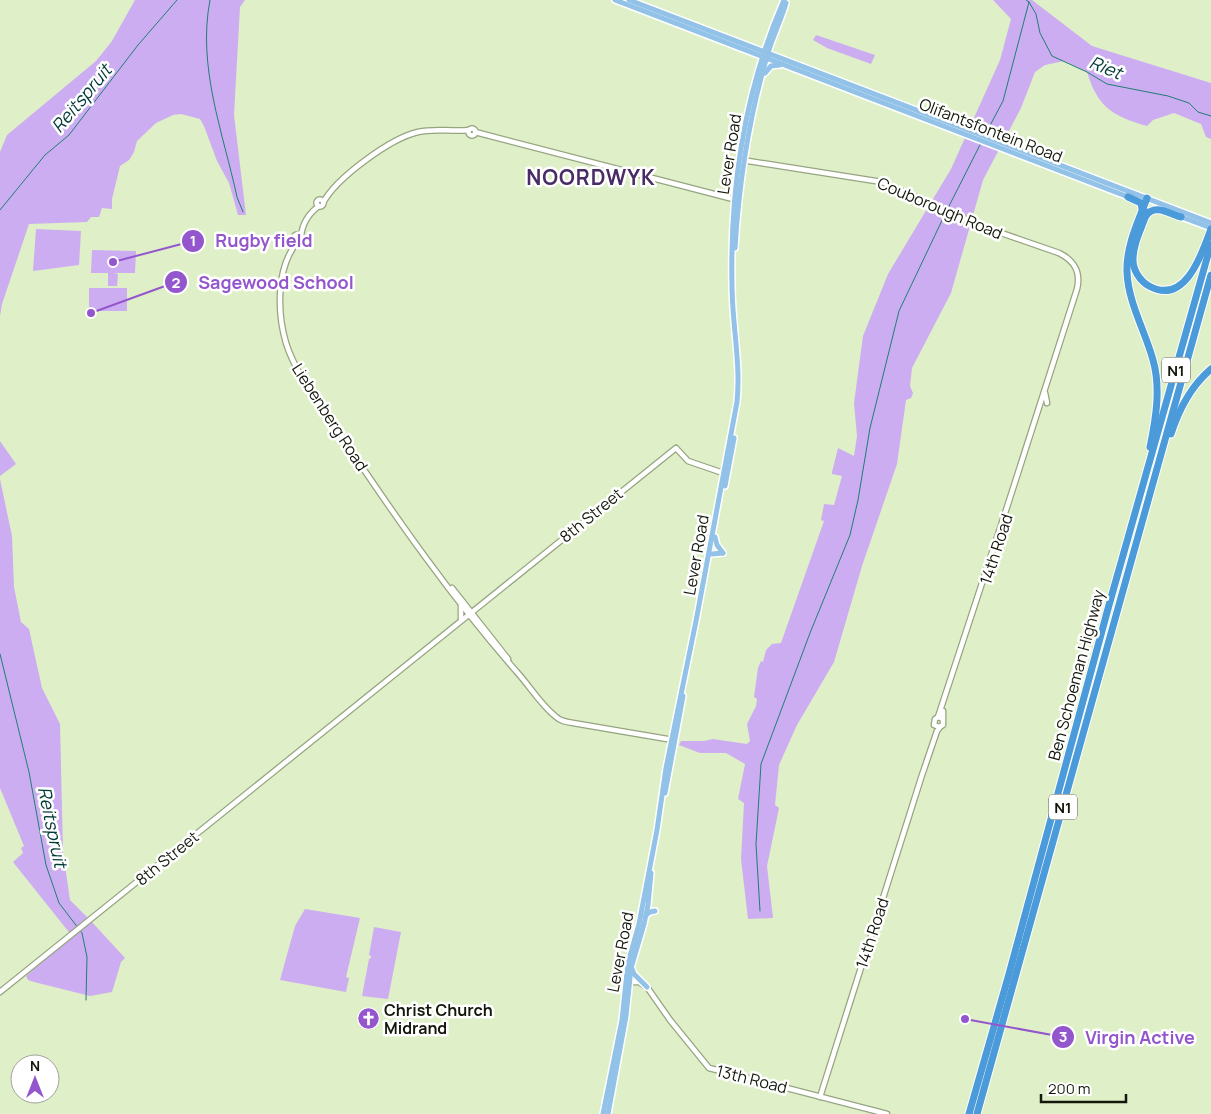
<svg xmlns="http://www.w3.org/2000/svg" width="1211" height="1114" font-family="Manrope,sans-serif">
	<style>
		.green { fill: #cdadf2 }
		.lines { fill: none; stroke-linecap: round; stroke-linejoin: round }
		.stream { stroke: #1f7e72; stroke-width: 1 }
		.minor-casing { stroke: #96a480; stroke-width: 7 }
		.major-casing { stroke: #fff; stroke-width: 8 }
		.highway-casing { stroke: #fff; stroke-width: 9 }
		.minor { stroke: #fff; stroke-width: 4.5 }
		.major { stroke: #93c2e8; stroke-width: 5 }
		.highway { stroke: #4b9ad9; stroke-width: 7 }
		.labels { text-anchor: middle; dominant-baseline: central; stroke-width: 5; stroke-linejoin: round; paint-order: stroke }
		.shield { fill: #fff; stroke: #5a5d54; stroke-width: 1 }
		.shield-label { font-size: 15px; font-weight: bold; fill: #13180b }
		.street-label { font-size: 16px; fill: #13180b; stroke: #fff }
		.poi-label { font-size: 16px; font-weight: bold; fill: #13180b; stroke: #fff; text-anchor: start }
		.water-label { font-size: 18px; font-style: italic; fill: #003a35; stroke: #fff }
		.district-label { font-size: 21px; font-weight: bold; letter-spacing: 1px; fill: #492b65; stroke: #fff }
		.leader { fill: none; stroke: #9456cc; stroke-width: 2 }
		.callout-dot { fill: #9456cc; stroke: #fff; stroke-width: 2 }
		.mark-label { font-size: 15px; text-anchor: middle; font-weight: bold; fill: #fff }
		.callout-label { font-size: 18px; text-anchor: middle; font-weight: bold; fill: #9456cc; stroke: #fff; stroke-width: 5; stroke-linejoin: round; paint-order: stroke }
	</style>
	<rect width="100%" height="100%" fill="#dfefc8"/>
	<g class="green">
		<path d="M135 0H245L240 7 234 115 246 215H238L229 183 217 161 204 126 200 119 181 114 173 115 156 123 137 141 134 152 129 160 120 166 112 199V209L102 208 99 217H91L87 222 29 224 2 304 0 316V152L7 135 96 61 112 41Z"/>
		<path d="M993 0H1032L1092 46 1211 83V139L1206 137 1201 124 1174 113 1153 120 1147 126C1113 116 1098 108 1087 72L1064 61 1045 65 1035 72 1021 108 983 180 951 293 912 368 910 386 913 393 911 398 906 400 897 464 862 566 834 662 797 725 779 765 775 805 779 808 767 866 773 918 748 919 741 859 744 803 738 799 745 764 726 753H700L679 745 681 741H704L713 739 747 744 750 741 747 724 756 706 757 699 754 697 758 668 761 661 763 662 766 650 772 644 781 643 824 521 821 520 824 504 834 505 842 476 832 474V472L838 448 854 456 857 436 854 403 863 336 888 274 951 169 1000 60 1011 19Z"/>
		<path d="M816 35 875 55 871 64 827 48 813 40Z"/>
		<path d="M36 229 81 231 79 265 33 271Z"/>
		<path d="M92 250 136 251 135 273H113L118 274 117 286H108V273H91Z"/>
		<rect x="89" y="288" width="38" height="23"/>
		<path d="M0 441 16 464 0 476Z"/>
		<path d="M0 479 12 536 14 587 21 622 29 629 42 688 60 724 63 852 70 900 91 921 125 958 121 962 112 992 90 996 34 982 28 980 26 976 72 936 13 862 23 853 21 848 24 846 0 788Z"/>
		<path d="M305 909 360 918 346 977 349 978 346 992 280 980 295 926Z"/>
		<path d="M374 927 401 932 388 999 362 996 369 959 371 958V956L369 955Z"/>
	</g>
	<g class="lines">
		<g class="stream">
			<path d="M210 0C197 67 223 132 237 197L243 212"/>
			<path d="M1026 0 1029 2 1036 14 1040 33 1052 56 1087 72 1107 84 1168 96 1189 103 1198 112 1211 116"/>
			<path d="M985 135 1003 101 1029 2"/>
			<path d="M948 208 981 143"/>
			<path d="M0 210 45 155 69 135 138 45 177 0"/>
			<path d="M0 654 29 772 46 865 59 903 82 933 87 957 86 1000"/>
			<path d="M760 911 756 844 761 764 810 633 850 535 858 500 870 428 899 311 946 212"/>
		</g>
		<defs>
			<g id="minor">
				<circle cx="472" cy="132" r="3.5"/>
				<path d="M475 132 737 200"/>
				<path d="M742 160 882 182 981 226 1059 253C1075 261 1081 272 1077 289L1008 504 938 717"/>
				<circle cx="320" cy="203" r="3.5"/>
				<path d="M323 203C336 178 391 138 418 132 435 128 452 132 469 130"/>
				<circle cx="297" cy="238" r="3.5"/>
				<path d="M301 237C302 224 308 214 319 206"/>
				<path d="M298 241C276 267 277 312 286 343 297 378 323 407 342 437 396 518 452 598 516 671 529 685 540 704 555 716 560 721 566 722 573 723L673 740"/>
				<path d="M1045 393 1047 403"/>
				<path d="M452 588 508 659"/>
				<path d="M461 605V619"/>
				<path d="M943 719 938 717 935 719 934 725 939 727 943 725V711"/>
				<path d="M626 982H639L647 987 670 1020 709 1068 887 1114"/>
				<path d="M0 992 676 448 688 461 726 474"/>
				<path d="M820 1097 922 775 937 731 940 727"/>
			</g>
			<g id="major">
				<path d="M615 0 1131 198"/>
				<path d="M629 0 1211 223"/>
				<path d="M765 73 771 66 780 65"/>
				<path d="M1179 216 1211 228"/>
				<path d="M735 248C739 183 749 116 768 53 773 36 781 20 786 3"/>
				<path d="M725 486 734 438"/>
				<path d="M715 537 717 545 723 553"/>
				<path d="M712 554 723 553"/>
				<path d="M665 793 683 696"/>
				<path d="M646 915 650 912 655 911"/>
				<path d="M632 969 634 974 647 987"/>
				<path d="M603 1114 622 1020 628 963 639 924 657 830 666 768 696 621 737 402C741 363 732 324 732 285 730 188 745 89 784 0"/>
				<path d="M608 1114 626 1016 631 968 644 924 648 905 651 873"/>
			</g>
			<g id="highway">
				<path d="M1128 197 1141 203 1142 209"/>
				<path d="M1147 198C1138 222 1126 246 1127 272 1128 302 1145 331 1153 360 1161 388 1156 418 1150 447"/>
				<path d="M1147 212C1142 228 1133 243 1133 260 1133 270 1140 281 1149 286 1185 306 1202 254 1211 229"/>
				<path d="M1146 216C1154 203 1170 214 1181 217"/>
				<path d="M1171 434C1179 409 1191 386 1211 369"/>
				<path d="M969 1114 1009 974 1109 605 1211 244"/>
				<path d="M977 1114 1211 275"/>
			</g>
		</defs>
		<use href="#minor" class="minor-casing"/>
		<use href="#major" class="major-casing"/>
		<use href="#highway" class="highway-casing"/>
		<use href="#minor" class="minor"/>
		<use href="#major" class="major"/>
		<use href="#highway" class="highway"/>
	</g>
	<defs>
		<symbol id="church-disc" viewBox="-11 -11 22 22"><circle r="9.5" fill="#9456cc" stroke="#fff"/><path d="M-1.2-6h2.4v3.5h3.3v2.4h-3.3V6h-2.4V-.1h-3.3v-2.4h3.3Z" fill="#fff"/></symbol>
	</defs>
	<g fill-rule="evenodd">
		<use href="#church-disc" x="356" y="1006" width="25" height="25"/>
	</g>
	<g class="labels">
		<g class="shield">
			<rect x="1162" y="357.5" width="28" height="25" rx="4"/>
			<rect x="1049" y="794.5" width="28" height="25" rx="4"/>
		</g>
		<g class="shield-label">
			<text x="1176" y="370">N1</text>
			<text x="1063" y="807">N1</text>
		</g>
		<g class="street-label">
			<text transform="translate(991 130) rotate(21)">Olifantsfontein Road</text>
			<text transform="translate(729 154) rotate(-81)">Lever Road</text>
			<text transform="translate(940 208) rotate(23)">Couborough Road</text>
			<text transform="translate(330 417) rotate(57)">Liebenberg Road</text>
			<text transform="translate(591 515) rotate(-39)">8th Street</text>
			<text transform="translate(996 549) rotate(-72)">14th Road</text>
			<text transform="translate(696 555) rotate(-80)">Lever Road</text>
			<text transform="translate(1076 675) rotate(-75)">Ben Schoeman Highway</text>
			<text transform="translate(167 858) rotate(-39)">8th Street</text>
			<text transform="translate(872 933) rotate(-72)">14th Road</text>
			<text transform="translate(620 952) rotate(-79)">Lever Road</text>
			<text transform="translate(752 1079) rotate(14)">13th Road</text>
		</g>
		<g class="poi-label">
			<text x="384" y="1010">Christ Church<tspan x="384" dy="18">Midrand</tspan></text>
		</g>
		<g class="water-label">
			<text transform="translate(1106 67) rotate(22)">Riet</text>
			<text transform="translate(81 98) rotate(-50)">Reitspruit</text>
			<text transform="translate(53 827) rotate(78)">Reitspruit</text>
		</g>
		<g class="district-label">
			<text x="591" y="177">NOORDWYK</text>
		</g>
	</g>
	<path class="leader" d="M113 262L193 241M91 313L176 282M965 1019L1063 1037"/>
	<g class="callout-dot">
		<circle cx="113" cy="262" r="5"/>
		<circle cx="91" cy="313" r="5"/>
		<circle cx="965" cy="1019" r="5"/>
		<circle cx="193" cy="241" r="12"/>
		<circle cx="176" cy="282" r="12"/>
		<circle cx="1063" cy="1037" r="12"/>
	</g>
	<g class="mark-label">
		<text x="193" y="246">1</text>
		<text x="176" y="288">2</text>
		<text x="1063" y="1042">3</text>
	</g>
	<g class="callout-label">
		<text x="264" y="247">Rugby field</text>
		<text x="276" y="289">Sagewood School</text>
		<text x="1140" y="1044">Virgin Active</text>
	</g>
	<g transform="translate(35 1079)"><circle r="24" fill="#ffffff" stroke="#a1a39d"/>
	<path d="M0-4L9 19L0 12L-9 19Z" fill="#9456cc"/>
	<text y="-8" font-size="14" font-weight="bold" text-anchor="middle" fill="#13180b">N</text>
	</g>
	<path d="M1041 1094v8h85v-8" fill="none" stroke="#13180b" stroke-width="2.5"/>
	<text x="1048" y="1094" font-size="15" fill="#13180b" stroke="#ffffff" stroke-width="4" paint-order="stroke">200 m</text>
</svg>
